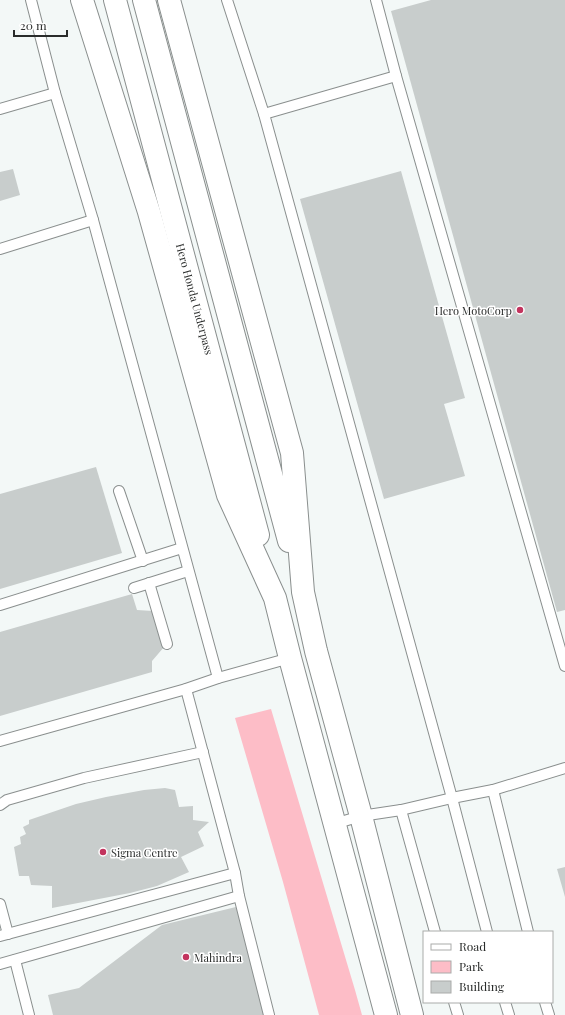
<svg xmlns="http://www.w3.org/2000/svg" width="565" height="1015" font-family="'Playfair Display',serif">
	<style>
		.green { fill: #fdbdc7 }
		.building { fill: #c8cdcc }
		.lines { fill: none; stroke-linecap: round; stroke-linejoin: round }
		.lane-casing { stroke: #8a8f8e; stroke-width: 12 }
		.secondary-casing { stroke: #8a8f8e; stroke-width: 24 }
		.lane { stroke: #fff; stroke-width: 10 }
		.secondary { stroke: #fff; stroke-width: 22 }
		.poi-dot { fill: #c3345e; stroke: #fff; stroke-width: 1.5 }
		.labels { text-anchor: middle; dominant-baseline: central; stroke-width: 3; stroke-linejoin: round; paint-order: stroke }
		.street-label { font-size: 11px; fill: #2a2c2b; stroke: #fff }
		.poi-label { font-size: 11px; fill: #2a2c2b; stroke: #fff; text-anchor: start }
	</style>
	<rect width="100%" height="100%" fill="#f3f8f7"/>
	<path class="green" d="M271 709 355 990 362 1015H319L283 882 235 718Z"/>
	<g class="building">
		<path d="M431 0H565V610L557 612 391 11Z"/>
		<path d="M13 169 20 195 0 201V172Z"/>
		<path d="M401 171 465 398 444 404 465 476 384 499 300 199Z"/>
		<path d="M96 467 122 553 0 589V494Z"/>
		<path d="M132 594 137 610 153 611 164 647 152 661V672L0 716V632Z"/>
		<path d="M165 788 175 790 179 807 193 806V820L209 822 198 832 204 846 181 857 189 872 157 886 130 893 52 908V886L31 885 29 876H19L14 847 21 844 20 837 26 834 23 827 29 824V820L76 804 106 797 144 790Z"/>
		<path d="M565 867V897L557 869Z"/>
		<path d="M240 906 266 1015H53L48 995 79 988 162 925Z"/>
	</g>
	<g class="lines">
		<defs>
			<g id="lane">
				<path d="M31 0 55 93 93 220 218 678"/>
				<path d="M227 0 264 114"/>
				<path d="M376 0 396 76 565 666"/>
				<path d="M396 76 264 114 452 798 487 932"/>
				<path d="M0 109 55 93"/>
				<path d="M0 249 93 220"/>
				<path d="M119 491 143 561"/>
				<path d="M149 583 167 644"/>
				<path d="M134 588 188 571"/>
				<path d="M0 605 182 548"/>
				<path d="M186 689 235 873 239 896 269 1015"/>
				<path d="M0 741 186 689 218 678 290 658"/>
				<path d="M493 790 528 932"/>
				<path d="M0 805 7 800 84 778 203 752"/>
				<path d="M401 810 435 932"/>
				<path d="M334 824 361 816 401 810 452 798 493 790 565 768"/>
				<path d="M0 904 8 934"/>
				<path d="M0 936 235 873"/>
				<path d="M15 960 29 1015"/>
				<path d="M0 964 239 896"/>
				<path d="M454 1002 458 1015"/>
				<path d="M505 1002 509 1015"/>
				<path d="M545 1002 549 1015"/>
			</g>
			<g id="secondary">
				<path d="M82 0 149 212 228 495 275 598 290 658 386 1015"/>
				<path d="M115 0 258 535"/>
				<path d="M144 0 289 541"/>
				<path d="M169 0 292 453 303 592 316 651 361 816 412 1015"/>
			</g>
		</defs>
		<use href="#lane" class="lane-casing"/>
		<use href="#secondary" class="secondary-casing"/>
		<use href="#lane" class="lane"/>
		<use href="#secondary" class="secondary"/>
	</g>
	<g class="poi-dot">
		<circle cx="520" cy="310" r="4"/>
		<circle cx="103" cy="852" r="4"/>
		<circle cx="186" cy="957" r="4"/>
	</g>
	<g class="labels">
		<g class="street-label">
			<text transform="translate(195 299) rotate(75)">Hero Honda Underpass</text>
		</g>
		<g class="poi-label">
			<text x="512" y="310" text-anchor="end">Hero MotoCorp</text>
			<text x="111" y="852">Sigma Centre</text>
			<text x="194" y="957">Mahindra</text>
		</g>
	</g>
	<rect x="423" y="931" width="130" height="72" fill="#ffffff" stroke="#aaabaa"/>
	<rect x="431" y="944" width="20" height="6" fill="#ffffff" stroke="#aaabaa"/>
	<text x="459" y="951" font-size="12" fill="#2a2c2b">Road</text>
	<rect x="431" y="961" width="20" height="12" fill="#fdbdc7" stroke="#aaabaa"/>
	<text x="459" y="971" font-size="12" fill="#2a2c2b">Park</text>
	<rect x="431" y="981" width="20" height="12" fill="#c8cdcc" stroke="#aaabaa"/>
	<text x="459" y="991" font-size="12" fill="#2a2c2b">Building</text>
	<path d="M14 30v6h53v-6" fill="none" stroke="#2a2c2b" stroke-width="2"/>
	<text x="20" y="30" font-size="12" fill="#2a2c2b" stroke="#ffffff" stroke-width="3" paint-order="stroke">20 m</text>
</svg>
